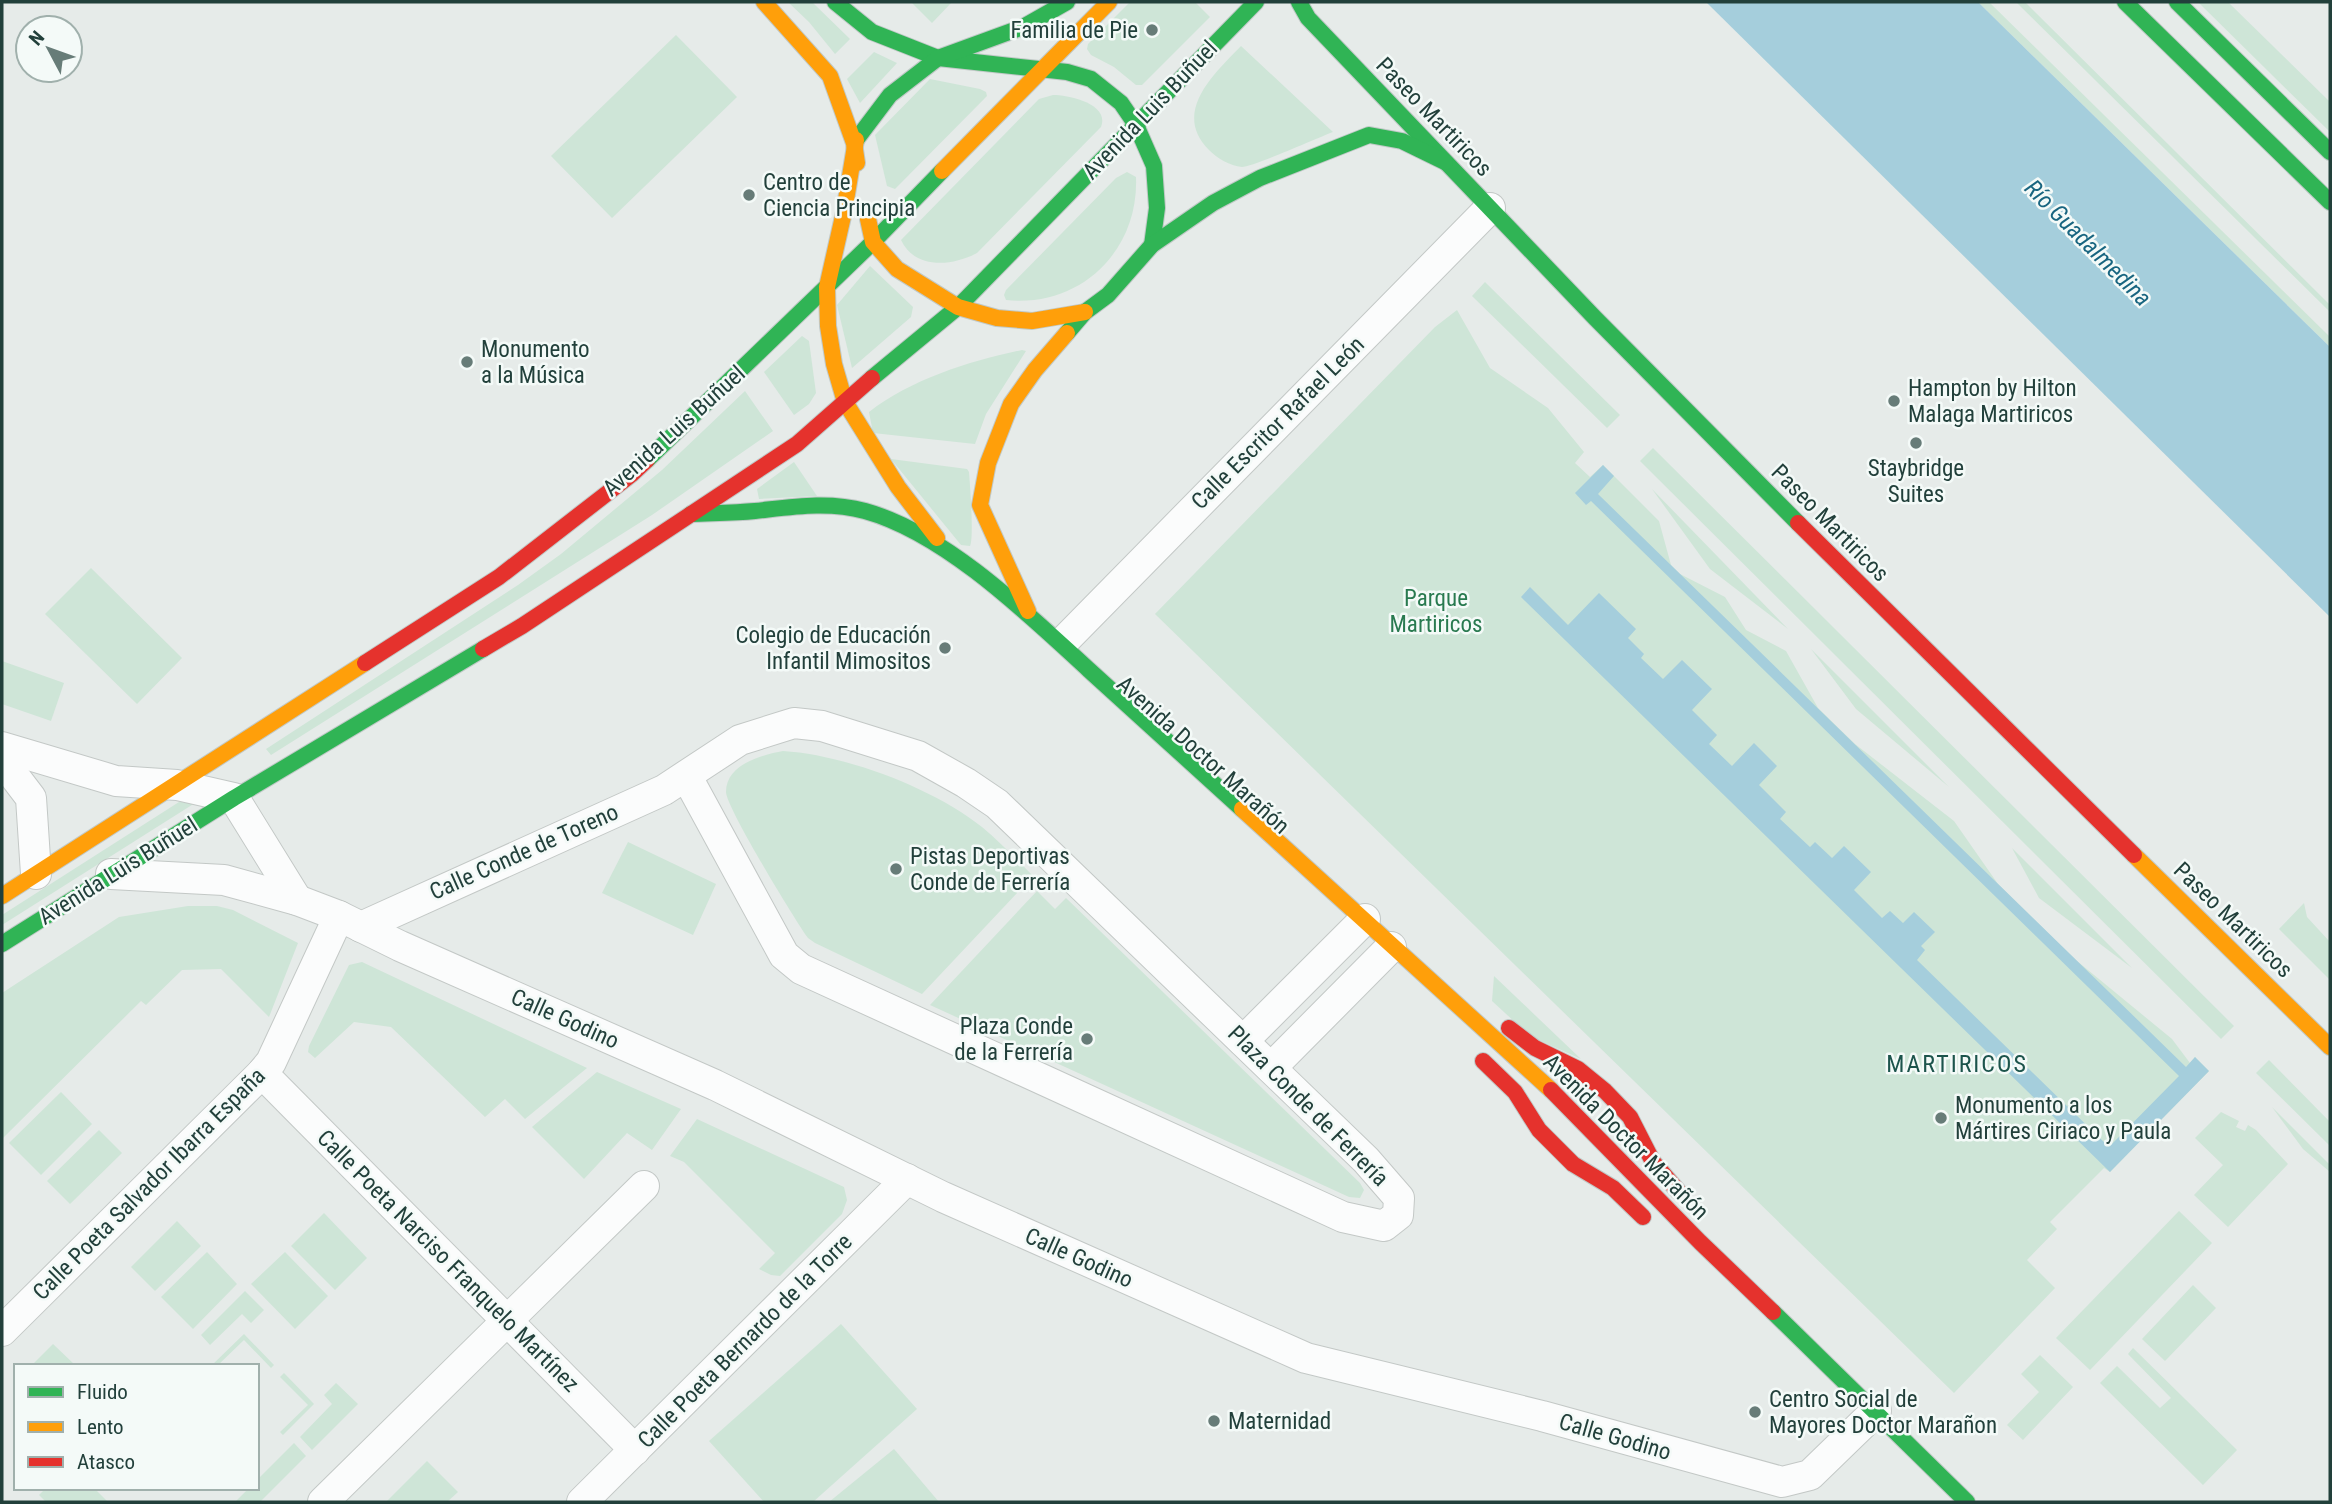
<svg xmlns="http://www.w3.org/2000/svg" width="2332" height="1504" font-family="'Roboto Condensed',sans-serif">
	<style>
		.green { fill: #cee5d7 }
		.water { fill: #a5cedc }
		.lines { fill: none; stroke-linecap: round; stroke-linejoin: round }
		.street-casing { stroke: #c3c8c6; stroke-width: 32 }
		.fast-casing { stroke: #c1c9c7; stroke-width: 18 }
		.slow-casing { stroke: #c1c9c7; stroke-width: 18 }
		.jam-casing { stroke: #c1c9c7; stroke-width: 18 }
		.street { stroke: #fbfcfc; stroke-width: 30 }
		.fast { stroke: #30b455; stroke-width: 16 }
		.slow { stroke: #ff9f0a; stroke-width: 16 }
		.jam { stroke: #e5322d; stroke-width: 16 }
		.poi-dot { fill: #677c78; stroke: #f4faf8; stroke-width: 2.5 }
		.labels { text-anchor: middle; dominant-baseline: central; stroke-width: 5; stroke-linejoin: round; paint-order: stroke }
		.poi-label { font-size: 23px; fill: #22403b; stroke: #f4faf8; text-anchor: start }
		.street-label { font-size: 23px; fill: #22403b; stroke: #f4faf8 }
		.park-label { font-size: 23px; fill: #297a50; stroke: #f4faf8 }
		.water-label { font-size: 24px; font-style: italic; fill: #186580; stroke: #f4faf8 }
		.neighbourhood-label { font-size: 24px; letter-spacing: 2px; fill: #1c544c; stroke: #f4faf8 }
	</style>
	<rect width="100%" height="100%" fill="#e6ebe9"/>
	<g class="green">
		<path d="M788 2H812L850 39 835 54 809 22Z"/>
		<path d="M911 2H952L932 23Z"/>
		<path d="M1130 2H1195L1210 17 1142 85H1136L1114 67 1091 55 1087 49 1088 44Z"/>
		<path d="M1978 2H1989L2330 337V347Z"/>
		<path d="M2016 2H2025L2330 305V312Z"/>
		<path d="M2198 2H2228L2330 102V132Z"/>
		<path d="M676 35 737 97 612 218 551 156Z"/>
		<path d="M1241 46 1333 132C1317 138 1253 167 1242 167 1230 166 1217 158 1209 150 1171 112 1215 73 1241 46Z"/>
		<path d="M874 52 897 63 860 103 847 79Z"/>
		<path d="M930 79 980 89 986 92 987 96 895 189 887 186 875 135Z"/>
		<path d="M1053 95C1069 95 1110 104 1101 127L977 253C953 266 915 270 901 240L1039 99Z"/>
		<path d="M1127 172 1136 177C1139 251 1080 308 1006 300L1004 295 1006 290 1116 178Z"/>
		<path d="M870 266 913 307 911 317 852 368 837 305Z"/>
		<path d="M1485 282 1620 415 1607 428 1472 296Z"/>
		<path d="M1457 310 1490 368 1548 408 1584 452 1575 463 1590 477 1603 465 1659 521 1671 565 1680 574 1725 597 1746 630 1786 651 1818 708 1855 744 1954 821 1998 884 2077 961 2172 1039 2190 1063 2195 1057 2209 1071 2110 1172 2104 1168 2050 1222 2057 1229 2027 1260 2055 1288 1954 1393 1155 614 1435 327Z"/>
		<path d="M802 336 809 341 816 393 809 404 794 415 764 372Z"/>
		<path d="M1022 350 1026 351 986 414 975 444 873 433 869 412C912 379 970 361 1022 350Z"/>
		<path d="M745 391 773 431 652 515 271 755 266 749 518 585 561 554 662 470Z"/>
		<path d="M1653 448 2234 1026 2221 1039 1640 461Z"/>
		<path d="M891 459 967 469 969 472C970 485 974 538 970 546L961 545Z"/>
		<path d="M794 462 817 496 759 499 757 489Z"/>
		<path d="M1652 489 1788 629 1710 569Z"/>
		<path d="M91 568 182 658 137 704 45 614Z"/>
		<path d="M1811 649 1949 787 1856 709Z"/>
		<path d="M2 661 64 683 51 721 2 704Z"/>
		<path d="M783 751C846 755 933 788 982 827 1000 842 1016 859 1033 876L922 994 815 943 808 938C795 920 726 807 726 792 726 764 762 755 783 751Z"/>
		<path d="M190 795 195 803 2 925V915Z"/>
		<path d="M628 842 716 884 693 935 602 893Z"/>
		<path d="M2012 848 2132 968 2039 898Z"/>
		<path d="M1037 891 1055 909 1066 898 1360 1183 1364 1190 1360 1198 1349 1197 930 1005Z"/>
		<path d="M2304 903 2307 917 2330 942V980L2279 929Z"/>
		<path d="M188 906H217L233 910 298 943 269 1017 221 969 182 970 146 1005 141 1001 2 1139V993L119 917Z"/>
		<path d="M362 962 587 1068 525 1119 505 1099 485 1117 391 1027 354 1022 315 1058 308 1052 309 1046 349 965Z"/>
		<path d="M1494 976 1581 1059 1530 1036 1492 1001Z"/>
		<path d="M2269 1060 2330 1122V1146L2256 1073Z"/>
		<path d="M597 1072 681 1109 652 1150 627 1133 584 1179 532 1127Z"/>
		<path d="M61 1092 92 1124 41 1175 9 1143Z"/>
		<path d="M2272 1107 2330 1165V1172L2303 1149Z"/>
		<path d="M2221 1112 2239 1121 2236 1127 2245 1131 2248 1125 2256 1130 2288 1164 2228 1227 2194 1195 2223 1165 2195 1138Z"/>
		<path d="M697 1119 844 1187 847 1200 842 1214 780 1276 771 1275 759 1269 775 1253 684 1162 670 1156Z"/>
		<path d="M99 1130 122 1153 70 1204 47 1181Z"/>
		<path d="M2179 1211 2212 1243 2090 1370 2056 1338Z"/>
		<path d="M324 1213 367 1258 335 1290 291 1246Z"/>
		<path d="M177 1221 201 1246 155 1291 131 1267Z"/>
		<path d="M207 1252 237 1284 193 1329 161 1297Z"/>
		<path d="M285 1252 328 1296 295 1329 251 1284Z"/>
		<path d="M2193 1285 2216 1308 2165 1361 2142 1339Z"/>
		<path d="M245 1291 264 1310 251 1323 242 1314 210 1345 201 1335Z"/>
		<path d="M841 1324 917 1409 813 1502H764L709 1441Z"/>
		<path d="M244 1334 274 1365 271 1368 244 1340 217 1366 213 1364Z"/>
		<path d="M53 1344 76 1366H31Z"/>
		<path d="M2133 1348 2237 1450 2203 1485 2100 1383 2117 1366 2160 1408 2171 1398 2128 1354Z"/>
		<path d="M2040 1355 2073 1387 2023 1440 2007 1425 2039 1392 2021 1374Z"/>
		<path d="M284 1373 314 1404 283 1435 280 1432 308 1405 280 1377Z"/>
		<path d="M336 1383 358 1404 312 1450 300 1437 332 1404 324 1395Z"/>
		<path d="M294 1443 306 1456 260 1502H235L249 1488H257V1480Z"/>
		<path d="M894 1449 939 1502H829Z"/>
		<path d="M427 1461 458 1492 447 1502H386Z"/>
		<path d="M46 1488H94L108 1502H46L39 1495Z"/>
	</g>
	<g class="water">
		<path d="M1706 2H1978L2330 347V617Z"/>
		<path d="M1603 465 1614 476 1598 494 2186 1067 2195 1057 2209 1071 2110 1172 1521 597 1530 587 1568 625 1599 593 1636 629 1628 638 1644 654 1641 658 1663 679 1682 660 1712 689 1692 710 1717 735 1709 744 1732 766 1754 743 1777 766 1759 785 1786 812 1780 819 1810 847 1815 842 1832 858 1844 846 1871 872 1854 890 1882 918 1890 911 1903 923 1914 912 1935 932 1921 946 1925 950 1917 960 2109 1147 2179 1076 1591 501 1586 505 1575 493Z"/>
	</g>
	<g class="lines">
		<defs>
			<g id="street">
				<path d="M1067 638 1490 208"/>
				<path d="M2 747 116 781 177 785 234 798 297 900"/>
				<path d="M2 760 31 798 36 874"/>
				<path d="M111 874 224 880 297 900 339 916 400 946 715 1085 943 1197 1306 1358 1542 1416 1782 1482 1810 1475 1876 1411"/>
				<path d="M361 927 664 790 740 740 794 723 822 726 918 756 966 783 997 804 1366 1160 1399 1198 1398 1215 1384 1226 1343 1217 801 969 784 955 687 777"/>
				<path d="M1243 1041 1365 919"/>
				<path d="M1271 1068 1391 947"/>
				<path d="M262 1073 635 1450"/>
				<path d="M2 1331 262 1073 271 1062 339 916"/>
				<path d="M323 1502 644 1186"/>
				<path d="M582 1502 907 1179"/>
			</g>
			<g id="fast">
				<path d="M835 2 872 32 938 58 1067 72 1091 79 1121 103 1136 125 1154 166 1157 208 1152 245"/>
				<path d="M1299 2 1308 18 1595 318 1798 523"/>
				<path d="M2125 2 2330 202"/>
				<path d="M2177 2 2330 152"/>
				<path d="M856 140 890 95 938 58 1023 27 1067 2"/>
				<path d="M1067 333 1085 312 1108 295 1152 245 1213 203 1260 178 1369 135 1402 141 1445 162"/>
				<path d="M872 378 958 307 1256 2"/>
				<path d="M647 460 873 242 942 171"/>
				<path d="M691 514C712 513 734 513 755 511 792 507 828 501 865 511 945 533 1028 614 1089 670 1140 716 1191 763 1242 809"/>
				<path d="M2 944 234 798 483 649"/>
				<path d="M1773 1312 1967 1502"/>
			</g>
			<g id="slow">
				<path d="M764 2 830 76 854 143 857 163"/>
				<path d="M856 140 844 212 827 287 828 326 834 364 845 402 898 487 937 538"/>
				<path d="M942 171 1109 2"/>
				<path d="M868 219 873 242 897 269 958 307 997 318 1032 321 1085 312"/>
				<path d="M1028 611 980 505 988 463 1011 404 1035 370 1067 333"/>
				<path d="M1242 809 1551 1090"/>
				<path d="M2134 855 2330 1047"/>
				<path d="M2 896 365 663"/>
			</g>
			<g id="jam">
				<path d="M1798 523 2134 855"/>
				<path d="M483 649 522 626 797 444 872 378"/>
				<path d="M365 663 499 577 632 474 647 460"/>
				<path d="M1509 1028 1535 1048 1578 1069 1605 1091 1630 1117 1653 1162 1678 1191"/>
				<path d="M1483 1061 1515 1092 1539 1130 1573 1164 1613 1188 1643 1217"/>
				<path d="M1551 1090 1700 1242 1773 1312"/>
			</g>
		</defs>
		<use href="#street" class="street-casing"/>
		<use href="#fast" class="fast-casing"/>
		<use href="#slow" class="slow-casing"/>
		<use href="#jam" class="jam-casing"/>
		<use href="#street" class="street"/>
		<use href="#fast" class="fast"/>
		<use href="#slow" class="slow"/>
		<use href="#jam" class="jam"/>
	</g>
	<g class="poi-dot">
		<circle cx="1152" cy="30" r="7"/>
		<circle cx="749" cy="195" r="7"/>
		<circle cx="467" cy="362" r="7"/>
		<circle cx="1894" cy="401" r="7"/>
		<circle cx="1916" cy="443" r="7"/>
		<circle cx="945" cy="648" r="7"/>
		<circle cx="896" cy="869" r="7"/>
		<circle cx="1087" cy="1039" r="7"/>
		<circle cx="1941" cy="1118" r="7"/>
		<circle cx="1755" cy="1412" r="7"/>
		<circle cx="1214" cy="1421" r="7"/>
	</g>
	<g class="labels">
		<g class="poi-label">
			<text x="1138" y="30" text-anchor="end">Familia de Pie</text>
			<text x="763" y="182">Centro de<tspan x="763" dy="26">Ciencia Principia</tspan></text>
			<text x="481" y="349">Monumento<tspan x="481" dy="26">a la Música</tspan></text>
			<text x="1908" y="388">Hampton by Hilton<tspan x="1908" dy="26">Malaga Martiricos</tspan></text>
			<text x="1916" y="468" text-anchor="middle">Staybridge<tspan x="1916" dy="26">Suites</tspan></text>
			<text x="931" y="635" text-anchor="end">Colegio de Educación<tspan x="931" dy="26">Infantil Mimositos</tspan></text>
			<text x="910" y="856">Pistas Deportivas<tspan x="910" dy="26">Conde de Ferrería</tspan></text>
			<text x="1073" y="1026" text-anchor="end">Plaza Conde<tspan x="1073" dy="26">de la Ferrería</tspan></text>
			<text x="1955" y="1105">Monumento a los<tspan x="1955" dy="26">Mártires Ciriaco y Paula</tspan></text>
			<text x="1769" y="1399">Centro Social de<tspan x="1769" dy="26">Mayores Doctor Marañon</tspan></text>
			<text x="1228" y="1421">Maternidad</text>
		</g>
		<g class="street-label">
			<text transform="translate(1150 110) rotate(-46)">Avenida Luis Buñuel</text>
			<text transform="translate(1434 117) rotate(46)">Paseo Martiricos</text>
			<text transform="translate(1278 423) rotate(-45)">Calle Escritor Rafael León</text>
			<text transform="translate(674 431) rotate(-42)">Avenida Luis Buñuel</text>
			<text transform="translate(1830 523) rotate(45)">Paseo Martiricos</text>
			<text transform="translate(1203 755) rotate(42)">Avenida Doctor Marañón</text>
			<text transform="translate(524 852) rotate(-24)">Calle Conde de Toreno</text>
			<text transform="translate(118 871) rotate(-32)">Avenida Luis Buñuel</text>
			<text transform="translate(2233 920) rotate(44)">Paseo Martiricos</text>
			<text transform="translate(565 1019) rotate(24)">Calle Godino</text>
			<text transform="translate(1308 1106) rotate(45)">Plaza Conde de Ferrería</text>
			<text transform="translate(1626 1137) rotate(45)">Avenida Doctor Marañón</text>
			<text transform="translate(149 1184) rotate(-45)">Calle Poeta Salvador Ibarra España</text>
			<text transform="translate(1079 1258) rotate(24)">Calle Godino</text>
			<text transform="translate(448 1261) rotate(45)">Calle Poeta Narciso Franquelo Martínez</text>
			<text transform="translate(745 1341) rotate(-45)">Calle Poeta Bernardo de la Torre</text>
			<text transform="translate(1615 1437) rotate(16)">Calle Godino</text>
		</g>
		<g class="park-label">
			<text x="1436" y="598">Parque<tspan x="1436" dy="26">Martiricos</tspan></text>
		</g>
		<g class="water-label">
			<text transform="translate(2088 243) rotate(45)">Río Guadalmedina</text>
		</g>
		<g class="neighbourhood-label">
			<text x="1957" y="1064">MARTIRICOS</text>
		</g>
	</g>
	<rect width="2332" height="1504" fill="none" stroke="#22403b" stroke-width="7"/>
	<rect x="14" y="1364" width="245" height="126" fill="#f4faf8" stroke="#a0b0ac" stroke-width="2"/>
	<rect x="28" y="1387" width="35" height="10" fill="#30b455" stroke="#a0b0ac" stroke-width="2"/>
	<text x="77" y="1399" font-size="21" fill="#22403b">Fluido</text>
	<rect x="28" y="1422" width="35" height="10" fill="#ff9f0a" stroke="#a0b0ac" stroke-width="2"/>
	<text x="77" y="1434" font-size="21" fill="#22403b">Lento</text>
	<rect x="28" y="1457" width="35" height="10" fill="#e5322d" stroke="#a0b0ac" stroke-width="2"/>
	<text x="77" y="1469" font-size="21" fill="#22403b">Atasco</text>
	<g transform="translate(49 49) rotate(311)"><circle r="33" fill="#f4faf8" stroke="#a0b0ac" stroke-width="2"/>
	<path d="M0-5L12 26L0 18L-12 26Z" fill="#677c78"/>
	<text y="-10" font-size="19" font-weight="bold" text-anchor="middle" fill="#22403b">N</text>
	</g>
</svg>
